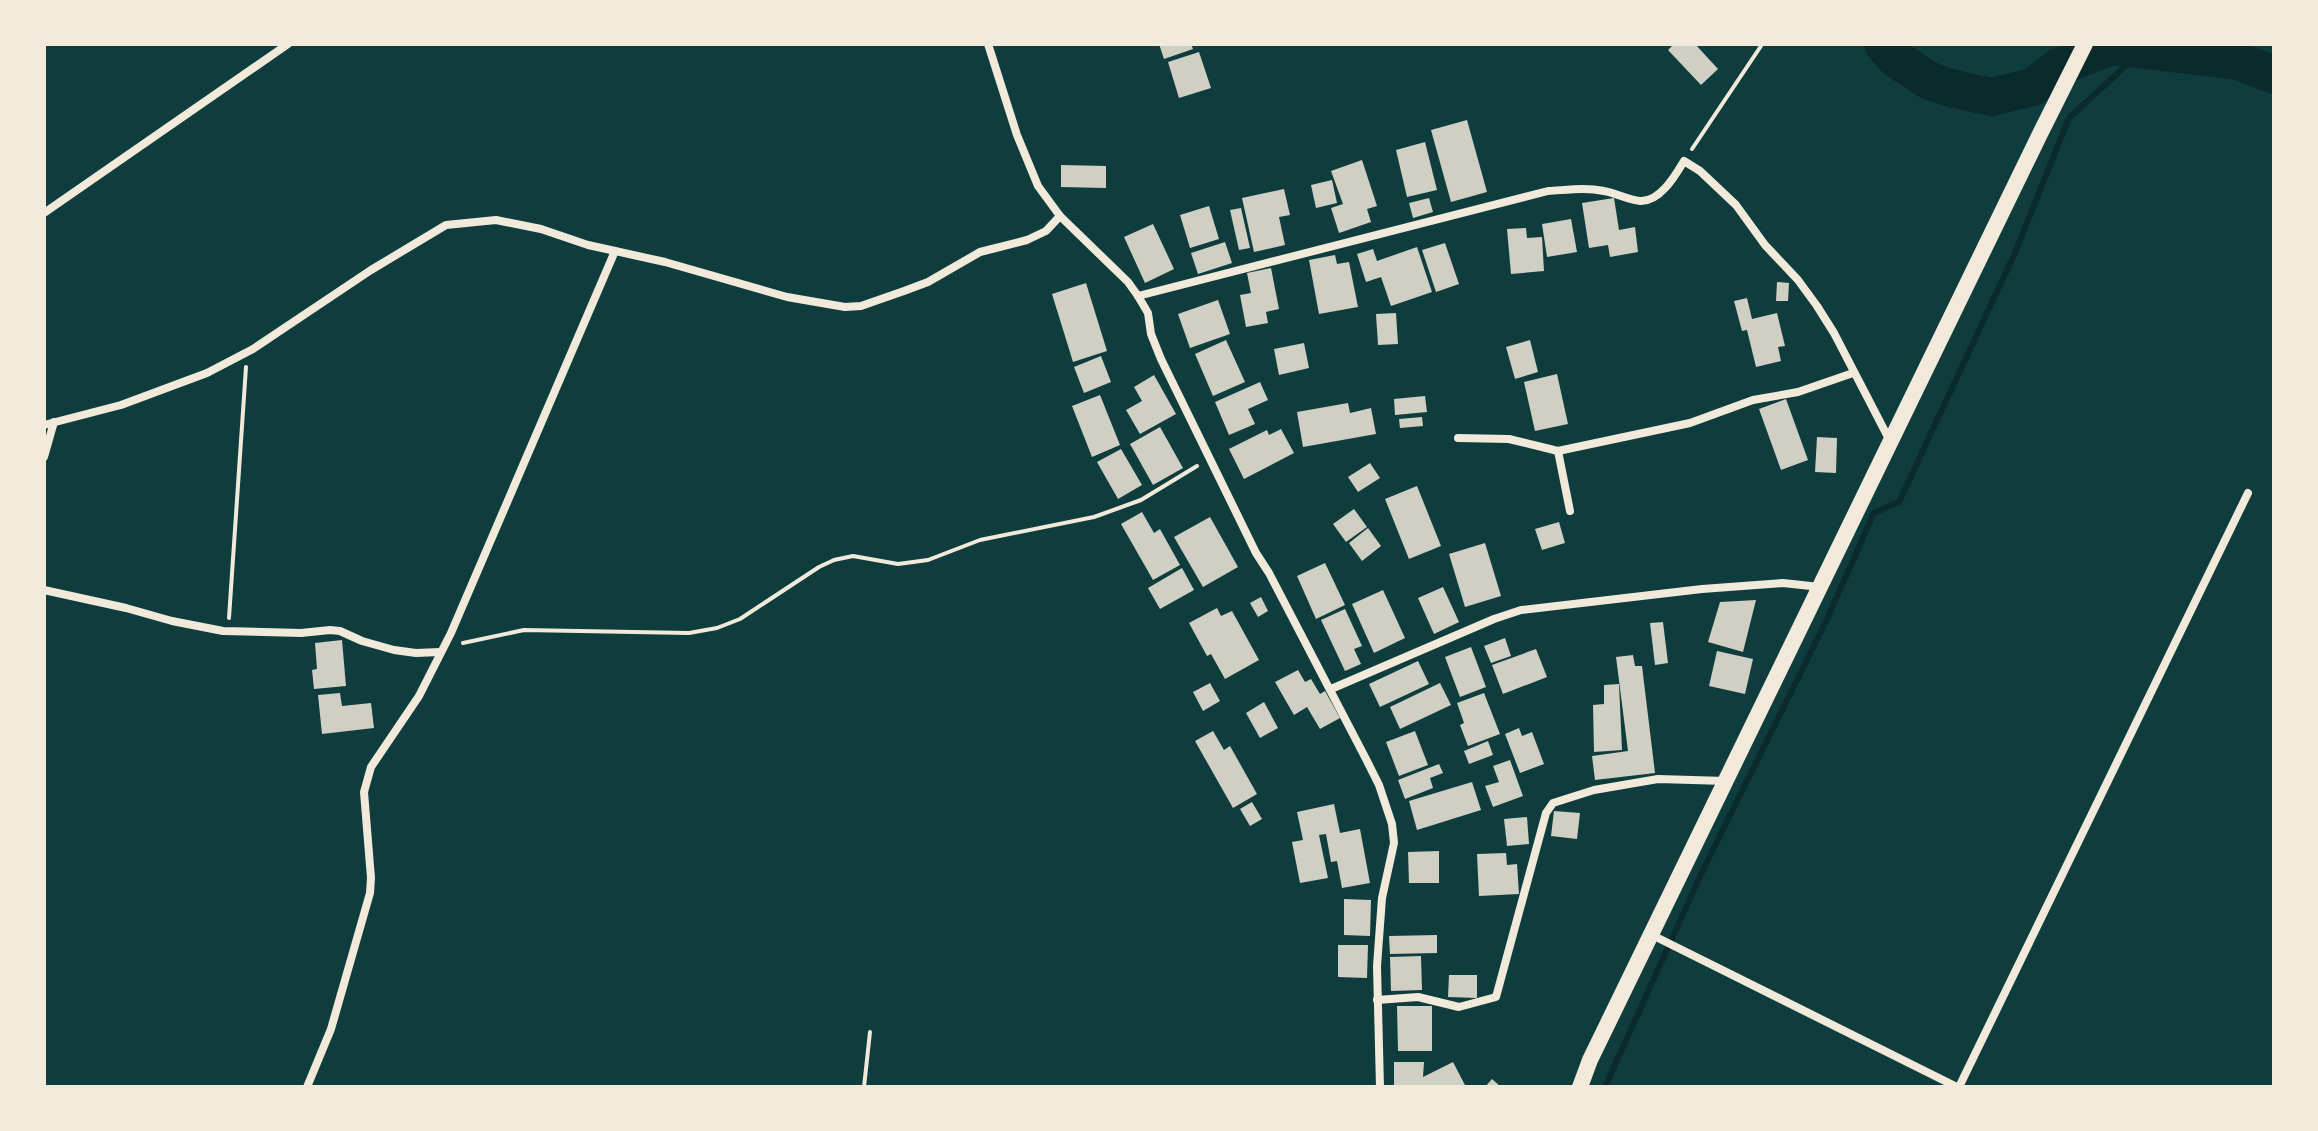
<svg xmlns="http://www.w3.org/2000/svg" width="2318" height="1131" font-family="Jost,sans-serif">
	<style>
		.lines { fill: none; stroke-linecap: round; stroke-linejoin: round }
		.stream { stroke: #0a2a2b; stroke-width: 6 }
		.river { stroke: #0a2a2b; stroke-width: 38 }
		.building { fill: #cfcfc3 }
		.path { stroke: #f1e9da; stroke-width: 4 }
		.minor { stroke: #f1e9da; stroke-width: 8 }
		.primary { stroke: #f1e9da; stroke-width: 16 }
	</style>
	<rect width="100%" height="100%" fill="#0f3d3e"/>
	<g class="lines">
		<path class="stream" d="M1605 1087 1703 870 1827 619 1874 513 1899 502 2014 255 2069 118 2144 49"/>
		<path class="river" d="M1883 44 1896 59 1930 81 1954 89 1991 97 2033 87 2059 67 2111 46 2238 61 2274 75"/>
	</g>
	<g class="building">
		<path d="M1159 44H1191L1193 49 1164 59Z"/>
		<path d="M1674 44H1684L1686 46 1695 44 1718 69 1701 85 1668 50Z"/>
		<path d="M1199 52 1211 88 1179 98 1168 62Z"/>
		<path d="M1467 120 1487 192 1451 202 1431 130Z"/>
		<path d="M1425 142 1437 190 1407 197 1396 150Z"/>
		<path d="M1362 160 1377 206 1367 209 1371 222 1339 233 1331 208 1343 204 1331 171Z"/>
		<path d="M1061 165 1106 166V188L1061 187Z"/>
		<path d="M1332 180 1337 203 1316 208 1311 185Z"/>
		<path d="M1284 189 1290 215 1279 217 1285 245 1254 252 1242 198Z"/>
		<path d="M1429 198 1433 212 1413 218 1409 203Z"/>
		<path d="M1614 198 1619 230 1635 227 1638 252 1610 257 1608 245 1589 248 1582 203Z"/>
		<path d="M1209 206 1219 239 1190 248 1180 215Z"/>
		<path d="M1241 208 1250 248 1239 250 1230 210Z"/>
		<path d="M1571 219 1577 252 1547 257 1542 224Z"/>
		<path d="M1153 224 1174 269 1145 283 1124 237Z"/>
		<path d="M1526 228 1527 238 1542 237 1544 271 1511 274 1507 229Z"/>
		<path d="M1225 242 1232 263 1198 274 1191 253Z"/>
		<path d="M1445 243 1459 284 1436 292 1422 250Z"/>
		<path d="M1417 247 1432 292 1391 306 1381 277 1366 282 1357 254 1373 249 1377 261Z"/>
		<path d="M1335 255 1337 264 1349 262 1358 307 1319 314 1309 260Z"/>
		<path d="M1271 268 1279 309 1266 312 1268 323 1246 327 1240 295 1251 293 1247 273Z"/>
		<path d="M1777 282 1789 283 1788 301H1776Z"/>
		<path d="M1086 283 1107 351 1073 362 1052 294Z"/>
		<path d="M1747 298 1752 319 1777 313 1785 346 1778 347 1781 361 1756 367 1747 330 1742 331 1734 301Z"/>
		<path d="M1218 300 1230 334 1190 348 1178 314Z"/>
		<path d="M1396 313 1398 344 1378 345 1376 314Z"/>
		<path d="M1226 340 1245 382 1213 396 1195 354Z"/>
		<path d="M1530 340 1538 372 1515 379 1506 347Z"/>
		<path d="M1304 343 1309 368 1279 375 1274 349Z"/>
		<path d="M1101 356 1111 382 1084 393 1074 367Z"/>
		<path d="M1557 374 1568 424 1535 431 1524 382Z"/>
		<path d="M1154 375 1176 414 1140 434 1126 410 1142 401 1134 387Z"/>
		<path d="M1260 382 1268 400 1248 409 1255 424 1229 435 1215 402Z"/>
		<path d="M1100 395 1120 445 1092 457 1072 406Z"/>
		<path d="M1425 396 1427 412 1395 415 1394 399Z"/>
		<path d="M1786 399 1808 460 1781 470 1759 409Z"/>
		<path d="M1348 403 1350 413 1371 408 1376 434 1303 447 1297 412Z"/>
		<path d="M1422 417 1423 426 1400 428 1399 419Z"/>
		<path d="M1160 427 1183 468 1153 485 1130 444Z"/>
		<path d="M1281 429 1294 453 1244 479 1229 449 1267 430 1269 435Z"/>
		<path d="M1817 437 1837 438 1836 473 1815 472Z"/>
		<path d="M1121 449 1142 485 1118 499 1097 462Z"/>
		<path d="M1370 463 1380 478 1358 492 1348 477Z"/>
		<path d="M1417 486 1441 546 1409 559 1385 499Z"/>
		<path d="M1354 509 1367 527 1346 542 1333 524Z"/>
		<path d="M1142 512 1154 533 1160 529 1180 565 1153 580 1121 524Z"/>
		<path d="M1210 517 1238 567 1203 587 1174 537Z"/>
		<path d="M1559 522 1565 543 1542 550 1535 529Z"/>
		<path d="M1368 528 1381 546 1362 561 1349 543Z"/>
		<path d="M1485 543 1501 596 1465 607 1449 554Z"/>
		<path d="M1325 563 1345 605 1316 619 1297 576Z"/>
		<path d="M1182 568 1194 590 1160 609 1148 588Z"/>
		<path d="M1443 587 1459 622 1434 634 1418 598Z"/>
		<path d="M1383 590 1405 638 1374 653 1352 604Z"/>
		<path d="M1261 597 1268 611 1258 617 1250 603Z"/>
		<path d="M1756 600 1743 652 1708 642 1720 602Z"/>
		<path d="M1217 608 1221 616 1232 611 1259 660 1225 679 1211 654 1207 656 1189 623Z"/>
		<path d="M1345 609 1362 646 1354 649 1361 664 1345 671 1321 620Z"/>
		<path d="M1663 622 1668 663 1655 665 1650 623Z"/>
		<path d="M1505 638 1511 656 1491 663 1484 646Z"/>
		<path d="M342 640 346 686 314 689 312 670 317 669 315 643Z"/>
		<path d="M1471 647 1486 687 1460 697 1445 657Z"/>
		<path d="M1536 649 1547 677 1503 694 1492 665Z"/>
		<path d="M1717 651 1753 659 1745 694 1709 686Z"/>
		<path d="M1633 655 1635 666H1642L1655 773 1595 780 1592 756 1628 751 1616 657Z"/>
		<path d="M1418 661 1429 684 1380 707 1369 684Z"/>
		<path d="M1298 670 1305 682 1311 679 1320 694 1325 691 1340 718 1320 729 1307 707 1294 715 1275 682Z"/>
		<path d="M1210 683 1220 701 1203 711 1193 692Z"/>
		<path d="M1440 683 1451 705 1400 729 1390 707Z"/>
		<path d="M1619 684 1622 750 1594 752 1593 705 1604 704V685Z"/>
		<path d="M340 693 342 706 371 703 374 728 322 734 318 695Z"/>
		<path d="M1484 693 1500 734 1468 746 1460 725 1464 723 1457 703Z"/>
		<path d="M1264 702 1278 728 1260 738 1246 713Z"/>
		<path d="M1519 728 1522 736 1532 732 1544 764 1520 773 1505 734Z"/>
		<path d="M1213 731 1224 750 1230 746 1257 794 1233 808 1195 741Z"/>
		<path d="M1415 731 1428 765 1399 776 1386 742Z"/>
		<path d="M1488 741 1493 755 1469 764 1464 751Z"/>
		<path d="M1510 760 1523 796 1493 807 1485 786 1499 782 1493 766Z"/>
		<path d="M1439 764 1443 773 1430 778 1433 788 1405 799 1398 780Z"/>
		<path d="M1472 782 1481 810 1417 830 1409 801Z"/>
		<path d="M1252 802 1262 819 1250 826 1240 809Z"/>
		<path d="M1334 804 1340 833 1360 829 1370 883 1342 888 1337 861 1331 862 1326 834 1319 835 1328 878 1300 883 1292 842 1303 840 1297 812Z"/>
		<path d="M1554 811 1580 813 1577 839 1551 836Z"/>
		<path d="M1527 817 1529 844 1507 846 1504 819Z"/>
		<path d="M1439 851V883H1409L1408 852Z"/>
		<path d="M1506 853 1507 865 1517 864 1519 894 1479 896 1477 854Z"/>
		<path d="M1344 899 1371 900 1370 936 1344 935Z"/>
		<path d="M1437 935V953L1390 954 1389 936Z"/>
		<path d="M1338 945H1368L1367 978 1338 977Z"/>
		<path d="M1421 956 1422 990 1391 991 1390 957Z"/>
		<path d="M1449 975H1477V998L1448 997Z"/>
		<path d="M1397 1006H1432V1051H1398Z"/>
		<path d="M1394 1062H1424L1423 1077 1453 1062 1466 1087H1394Z"/>
		<path d="M1492 1079 1501 1087H1487L1486 1086Z"/>
	</g>
	<g class="lines">
		<g class="path">
			<path d="M1692 149 1761 46"/>
			<path d="M229 618 246 367"/>
			<path d="M463 643 524 630 689 633 717 628 740 619 819 567 834 560 853 556 898 564 928 560 980 540 1094 517 1141 500 1197 466"/>
			<path d="M864 1087 870 1032"/>
		</g>
		<g class="minor">
			<path d="M988 44 1017 135 1038 186 1060 216 1128 282 1138 296 1148 313 1151 334 1161 359 1256 553 1269 573 1366 759 1379 785 1392 824 1394 843 1382 898 1377 966 1380 1087"/>
			<path d="M44 213 288 44"/>
			<path d="M1138 296 1548 191C1567 190 1585 187 1604 191 1616 193 1628 200 1640 201 1660 202 1675 176 1684 161L1700 171 1736 205 1765 245 1798 280 1817 306 1834 333 1890 441"/>
			<path d="M44 425 121 405 207 373 253 349 371 270 446 225 496 220 541 229 588 245 665 262 787 297 845 307 861 306 904 291 928 282 980 252 1027 240 1046 231 1060 216"/>
			<path d="M1458 438 1509 439 1558 451 1690 423 1753 400 1798 392 1853 373"/>
			<path d="M1558 451 1570 511"/>
			<path d="M44 457 54 422"/>
			<path d="M44 590 126 608 172 621 223 631 301 633 330 630 340 631 362 641 394 650 416 653 440 652"/>
			<path d="M1331 689 1494 619 1521 610 1702 589 1783 583 1820 587"/>
			<path d="M1652 935 1957 1087"/>
			<path d="M1377 1000 1418 997 1459 1007 1496 997 1546 813 1553 803 1594 790 1658 779 1726 781"/>
			<path d="M307 1087 331 1029 370 893 371 878 364 792 371 767 419 696 451 633 615 251"/>
			<path d="M1959 1087 2248 493"/>
		</g>
		<path class="primary" d="M1580 1087 1590 1060 2039 136 2085 44"/>
	</g>
	<rect width="2318" height="1131" fill="none" stroke="#f1e9da" stroke-width="92"/>
</svg>
